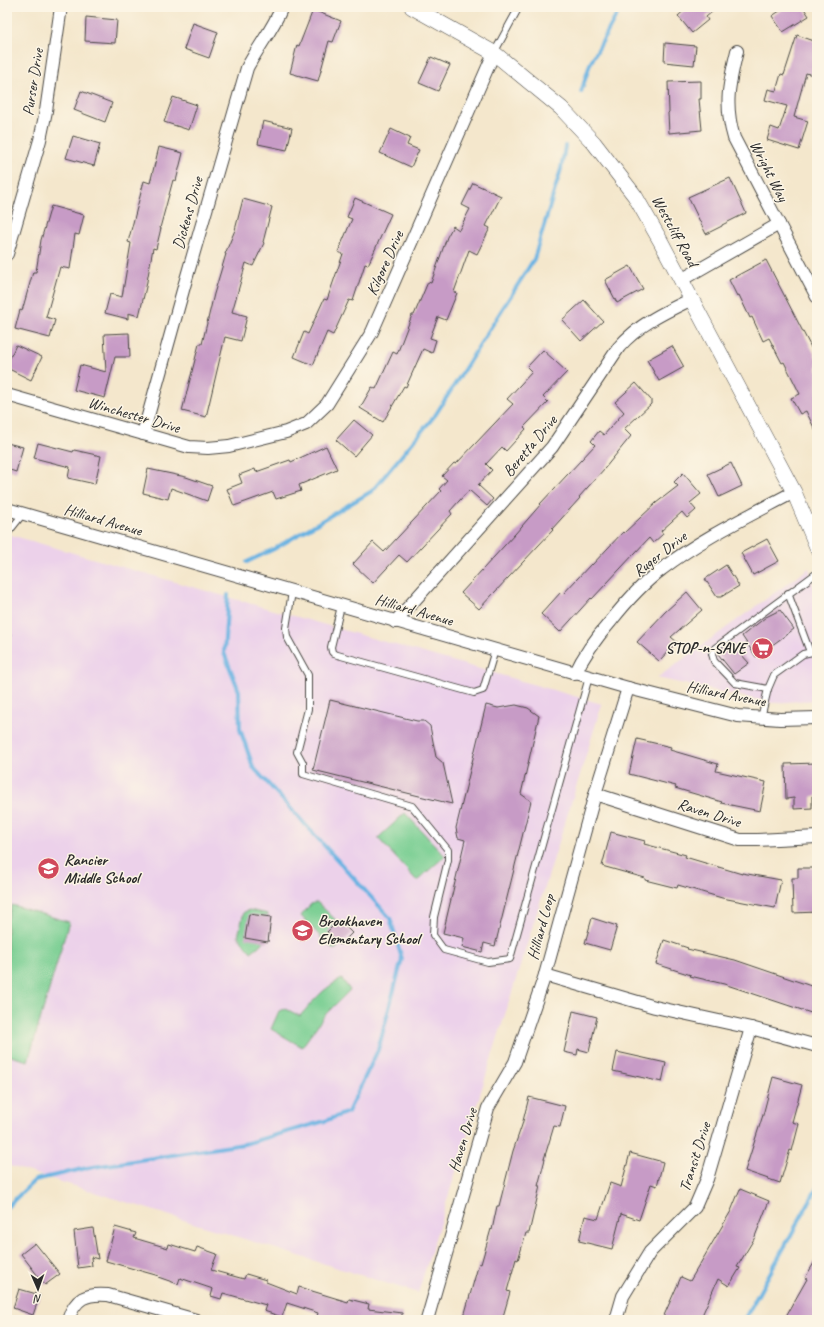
<svg xmlns="http://www.w3.org/2000/svg" width="824" height="1327" font-family="Caveat,sans-serif">
	<style>
		.built { fill: #ecd1ea }
		.green { fill: #78ce92; stroke: #527c5e }
		.lines { fill: none; stroke-linecap: round; stroke-linejoin: round }
		.stream { stroke: #6ab3e2; stroke-width: 4 }
		.building { fill: #c79bc6 }
		.service-casing { stroke: #494743; stroke-width: 8 }
		.minor-casing { stroke: #494743; stroke-width: 14 }
		.tertiary-casing { stroke: #494743; stroke-width: 16 }
		.service { stroke: #fff; stroke-width: 6 }
		.minor { stroke: #fff; stroke-width: 12 }
		.tertiary { stroke: #fff; stroke-width: 15 }
		.labels { text-anchor: middle; dominant-baseline: central; stroke-width: 3; stroke-linejoin: round; paint-order: stroke }
		.street-label { font-size: 16px; fill: #2b2b2b; stroke: #fcf5e5 }
		.poi-label { font-size: 16px; font-weight: bold; fill: #2b2b2b; stroke: #fcf5e5; text-anchor: start }
	</style>
	<rect width="100%" height="100%" fill="#fcf5e5"/>
	<filter id="ink" filterUnits="userSpaceOnUse"><feTurbulence type="fractalNoise" baseFrequency=".025" numOctaves="2"/><feDisplacementMap in="SourceGraphic" scale="8" xChannelSelector="R" yChannelSelector="G"/><feConvolveMatrix kernelMatrix="1 2 1 2 8 2 1 2 1" color-interpolation-filters="sRGB"/></filter>
	<filter id="wash" filterUnits="userSpaceOnUse"><feTurbulence type="fractalNoise" baseFrequency=".012" numOctaves="4" result="noise"/><feDisplacementMap in="SourceGraphic" scale="16" xChannelSelector="R" yChannelSelector="G"/><feGaussianBlur stdDeviation="0.9" result="paint"/><feColorMatrix in="noise" values="0 0 0 0 0 0 0 0 0 0 0 0 0 0 0 0 0 1.4 0 .05"/><feComposite in="paint" operator="in"/></filter>
	<g filter="url(#wash)">
		<rect width="100%" height="100%" fill="#f4e7cc"/>
		<g class="built">
			<path d="M7 534 602 704 418 1293 7 1165Z"/>
			<path d="M809 568 817 601V700L772 703 657 678Z"/>
		</g>
		<g class="green">
			<path d="M405 813 445 856 417 881 378 838Z"/>
			<path d="M317 902 349 933 336 949H332L301 916 311 904Z"/>
			<path d="M12 905 69 922 28 1061 7 1055V921Z"/>
			<path d="M249 910 268 914 263 943 251 952 238 936 244 912Z"/>
			<path d="M342 979 350 990 324 1016 302 1047 271 1029 279 1011 286 1009 300 1016C312 1002 324 987 342 979Z"/>
		</g>
		<g class="lines">
			<g class="stream">
				<path d="M581 92 590 64 621 7"/>
				<path d="M247 562 274 549 372 491 436 414 534 259 561 169 565 146"/>
				<path d="M7 1207 35 1180 87 1168 244 1144 325 1121 348 1112 378 1050 402 959 390 918 253 767 240 729 239 691 224 653 228 595"/>
				<path d="M744 1320 817 1188"/>
			</g>
		</g>
		<g id="blocks">
			<g class="building">
				<path d="M688 7H718L706 17 708 20 692 33 678 16Z"/>
				<path d="M786 7H803L809 16 783 32 772 16Z"/>
				<path d="M313 10 341 21 333 42 329 41 318 81 290 73 297 45 299 46Z"/>
				<path d="M86 17 117 20 115 43 85 41Z"/>
				<path d="M193 23 218 32 209 58 184 49Z"/>
				<path d="M797 35 817 42V63L813 75 806 73 794 117 808 121 799 150 767 140 771 127 779 130 787 106 765 100 768 89 776 91 781 74 784 75Z"/>
				<path d="M665 43 696 46 694 65 664 62Z"/>
				<path d="M431 57 450 65 438 91 419 83Z"/>
				<path d="M701 81V99H699L702 130 669 133 668 113 669 112 668 82Z"/>
				<path d="M81 91 112 103 105 122 74 110Z"/>
				<path d="M173 97 197 105 189 130 164 122Z"/>
				<path d="M263 121 292 128 287 150 258 144Z"/>
				<path d="M391 129 410 138 407 145 419 150 411 167 380 153Z"/>
				<path d="M73 136 100 144 94 166 66 158Z"/>
				<path d="M159 147 183 153 176 181 173 180 160 228H161L156 249 153 248 146 287 139 316 128 313V319L105 313 110 294 122 297 131 243 128 242 144 181 150 183Z"/>
				<path d="M730 178 746 213 722 225V226L706 234 688 197Z"/>
				<path d="M473 183 501 196 486 226 490 228 477 254 469 250 454 292 457 293 446 320 438 317 430 338 436 340 432 353 423 349 406 387 404 386 383 422 360 408 372 387 376 389 393 352 397 354 412 315H414L428 282 431 283 447 237 453 226 459 230 470 209 462 205Z"/>
				<path d="M355 198 391 214 368 265 365 264 353 301 349 300 333 335 327 332 313 365 294 357 304 332 308 334 324 299 327 300 343 254 338 252 352 219 347 217Z"/>
				<path d="M243 199 272 207 263 242 264 243 253 266 246 263 232 312 247 316 241 341 225 337 206 417 182 411 199 344H202L214 294 226 254H225L235 230Z"/>
				<path d="M51 206 84 215 79 235 75 234 70 269 60 267 46 317 55 320 50 338 15 329 20 310 22 311 33 272H36L41 240Z"/>
				<path d="M766 260 817 359V434L806 411 800 414 791 398 800 394 784 362 782 363 769 338 763 341 752 317 750 318 739 295 737 296 729 280Z"/>
				<path d="M630 266 643 289 617 303 605 280Z"/>
				<path d="M584 300 603 321 581 341 562 320Z"/>
				<path d="M129 333 130 357H115L105 398 74 390 80 365 106 372 104 334Z"/>
				<path d="M16 345 42 357 31 380 7 368V364Z"/>
				<path d="M672 346 684 367 659 381 647 360Z"/>
				<path d="M543 350 567 372 543 397 548 402 524 427 526 429 506 451 502 447 486 464 492 470 478 485 493 499 487 506 469 490 450 511 452 514 407 562 399 555 373 583 353 564 373 542 384 552 441 491 439 489 447 480 442 476 454 463 456 464 513 404 507 399 532 372 527 367Z"/>
				<path d="M636 383 651 400V404L624 429 631 436 605 468 579 497 580 498 552 529 553 530 479 609 461 593 515 534 541 504H540L595 445 591 441 599 431 604 435 624 412 615 402Z"/>
				<path d="M354 420 372 435 354 456 336 440Z"/>
				<path d="M7 443 23 447 16 472 7 469Z"/>
				<path d="M38 443 73 452 74 450 101 456 95 484 68 478 70 467 34 458Z"/>
				<path d="M326 446 337 469 299 485 301 491 276 499 273 492 234 506 227 489 242 483 239 475 255 469 256 472 290 460 291 462Z"/>
				<path d="M731 463 742 486 719 497 708 474Z"/>
				<path d="M148 469 186 477 212 486 207 501 171 488 168 499 143 493Z"/>
				<path d="M683 473 701 494 690 503 696 510 687 518 682 512 661 531 663 534 653 543 649 538 592 599 591 598 560 632 541 614 561 592 563 594 591 564 592 565 623 532 624 533 656 503 678 486 674 482Z"/>
				<path d="M767 539 779 561 753 575 741 553Z"/>
				<path d="M726 565 739 586 721 597H717L705 579Z"/>
				<path d="M687 592 702 610 671 637 677 642 659 661 637 642 665 612Z"/>
				<path d="M780 610 794 629 756 657 742 636 766 617Z"/>
				<path d="M732 644 749 663 734 674 718 654Z"/>
				<path d="M330 700 417 721H424L430 726 436 757 443 763 452 804 313 770Z"/>
				<path d="M486 705 498 708 516 705 528 708 539 716 521 794 531 801 495 946 484 943 482 952 462 947 464 938 443 933 465 840 458 838 456 828Z"/>
				<path d="M637 739 671 747 670 750 718 764 716 771 766 782 760 811 721 803 722 802 675 788 676 786 629 774Z"/>
				<path d="M817 763V796H812V808L794 809V798L786 799 785 764Z"/>
				<path d="M611 832 645 841 644 844 686 855 685 857 742 874V873L781 880 775 908 722 898 678 885 677 888 645 880V878L602 866Z"/>
				<path d="M798 868H816L817 912 793 913 792 878H798Z"/>
				<path d="M249 914 271 917 268 942 245 938Z"/>
				<path d="M592 918 617 926 610 950 585 943Z"/>
				<path d="M339 920 352 933 340 945 327 932Z"/>
				<path d="M664 940 688 948 687 949 735 960 817 988V1004L814 1014 724 984 690 976 691 975 656 964Z"/>
				<path d="M573 1011 597 1017 589 1052 578 1049 577 1055 564 1052Z"/>
				<path d="M617 1052 666 1063 662 1082 613 1071Z"/>
				<path d="M773 1077 802 1085 792 1122 799 1124 792 1151 790 1150 780 1183 745 1171 763 1115Z"/>
				<path d="M529 1097 565 1106 560 1127 554 1126 544 1159H545L538 1186H540L529 1233H526L518 1260 516 1259 507 1291 510 1292 502 1320H463L479 1263 481 1264 491 1229 492 1230 497 1206H499L513 1151 522 1125Z"/>
				<path d="M630 1153 663 1162 657 1186 651 1184 639 1220 621 1214 612 1249 579 1241 585 1216 598 1219 610 1183 621 1187Z"/>
				<path d="M740 1189 769 1201 754 1239 737 1267 740 1268 729 1286 718 1279 700 1320H662L681 1277 690 1281 731 1211Z"/>
				<path d="M115 1227 136 1233 134 1238 168 1248 169 1244 195 1252 197 1247 217 1254 211 1270 244 1279 246 1274 266 1280V1282L297 1294 299 1287 348 1302 349 1299 369 1304 368 1309 402 1313V1320H316L318 1313 287 1303 282 1317 264 1311 266 1305 223 1293 221 1299 211 1296 213 1289 180 1278 178 1284 158 1277 159 1276 106 1261Z"/>
				<path d="M93 1228 98 1259 91 1257 92 1266 78 1268 74 1231Z"/>
				<path d="M35 1243 60 1274 45 1285 21 1254Z"/>
				<path d="M817 1258V1320H794L786 1316 807 1279 805 1278Z"/>
				<path d="M19 1289 40 1295 33 1315 13 1308Z"/>
			</g>
		</g>
	</g>
	<g filter="url(#ink)">
		<use href="#blocks" fill-opacity="0" stroke="#494743" stroke-width="1"/>
		<g class="lines">
			<defs>
				<g id="service">
					<path d="M494 53 519 7"/>
					<path d="M7 534 23 514"/>
					<path d="M292 592 286 628 287 637 308 675V709L297 752 303 763V774L412 806 448 850V860L434 917 433 935 444 950 488 962 510 959 589 677"/>
					<path d="M788 593 810 652"/>
					<path d="M341 606 331 647 332 652 334 654 474 693 483 690 495 650"/>
					<path d="M7 637H8L7 641"/>
					<path d="M768 689 735 683 714 661 712 654 715 648 817 573"/>
					<path d="M761 718 768 689 774 675 803 654 817 651"/>
				</g>
				<g id="minor">
					<path d="M737 51C729 84 724 104 734 138L817 297"/>
					<path d="M7 254 40 140 46 111 61 7"/>
					<path d="M681 280 779 224"/>
					<path d="M7 395 189 447 208 448 229 446 286 432 306 424 327 404 372 332 494 53"/>
					<path d="M143 434 185 283 247 68C258 47 273 29 282 7"/>
					<path d="M7 509 628 688 738 716 780 719 817 718"/>
					<path d="M395 622 552 447 619 347C639 324 665 312 692 299"/>
					<path d="M575 674C584 654 596 638 611 621 626 602 643 583 662 569 702 538 749 516 794 492"/>
					<path d="M595 794 740 840H757L817 837"/>
					<path d="M545 975 655 1007 751 1028 817 1046"/>
					<path d="M68 1320C75 1298 86 1293 108 1295L196 1320"/>
					<path d="M427 1320 488 1108 515 1062 545 975 595 794 628 688"/>
					<path d="M616 1320 623 1296 650 1252 695 1207 707 1179 751 1028"/>
				</g>
				<path id="tertiary" d="M412 7 494 53 561 108 594 143 635 196 660 240 794 492 817 547"/>
			</defs>
			<use href="#service" class="service-casing"/>
			<use href="#minor" class="minor-casing"/>
			<use href="#tertiary" class="tertiary-casing"/>
			<use href="#service" class="service"/>
			<use href="#minor" class="minor"/>
			<use href="#tertiary" class="tertiary"/>
		</g>
	</g>
	<defs>
		<symbol id="supermarket-disc" viewBox="-11 -11 22 22"><circle r="9.5" fill="#d1495b" stroke="#fcf5e5"/><path d="M-6-5.5h2.5l.6 2H6L4.5 2H-2.5L-4.4-4H-6ZM-1.5 3.2a1.3 1.3 0 1 0 .1 0ZM3 3.2a1.3 1.3 0 1 0 .1 0Z" fill="#fff"/></symbol>
		<symbol id="school-disc" viewBox="-11 -11 22 22"><circle r="9.5" fill="#d1495b" stroke="#fcf5e5"/><path d="M0-5L7-2L0 1L-7-2ZM-4 1L0 2.5L4 1V4Q0 6-4 4Z" fill="#fff"/></symbol>
	</defs>
	<g fill-rule="evenodd">
		<use href="#supermarket-disc" x="750" y="636" width="25" height="25"/>
		<use href="#school-disc" x="36" y="856" width="25" height="25"/>
		<use href="#school-disc" x="290" y="918" width="25" height="25"/>
	</g>
	<g class="labels">
		<g class="street-label">
			<text transform="translate(33 82) rotate(-81)">Purser Drive</text>
			<text transform="translate(769 171) rotate(63)">Wright Way</text>
			<text transform="translate(188 213) rotate(-74)">Dickens Drive</text>
			<text transform="translate(675 231) rotate(61)">Westcliff Road</text>
			<text transform="translate(385 263) rotate(-66)">Kilgore Drive</text>
			<text transform="translate(134 415) rotate(16)">Winchester Drive</text>
			<text transform="translate(530 446) rotate(-50)">Beretta Drive</text>
			<text transform="translate(103 520) rotate(16)">Hilliard Avenue</text>
			<text transform="translate(660 554) rotate(-38)">Ruger Drive</text>
			<text transform="translate(414 610) rotate(16)">Hilliard Avenue</text>
			<text transform="translate(726 694) rotate(11)">Hilliard Avenue</text>
			<text transform="translate(709 813) rotate(17)">Raven Drive</text>
			<text transform="translate(541 927) rotate(-75)">Hilliard Loop</text>
			<text transform="translate(463 1140) rotate(-73)">Haven Drive</text>
			<text transform="translate(695 1157) rotate(-72)">Transit Drive</text>
		</g>
		<g class="poi-label">
			<text x="746" y="648" text-anchor="end">STOP-n-SAVE</text>
			<text x="64" y="860">Rancier<tspan x="64" dy="18">Middle School</tspan></text>
			<text x="318" y="921">Brookhaven<tspan x="318" dy="18">Elementary School</tspan></text>
		</g>
	</g>
	<rect width="824" height="1327" fill="none" stroke="#fcf5e5" stroke-width="24"/>
	<g transform="translate(38 1289) rotate(178)" stroke="#fcf5e5" stroke-width="3" paint-order="stroke">
	<path d="M0-3L7 15L0 10L-7 15Z" fill="#2b2b2b"/>
	<text y="-6" font-size="11" font-weight="bold" text-anchor="middle" fill="#2b2b2b">N</text>
	</g>
</svg>
